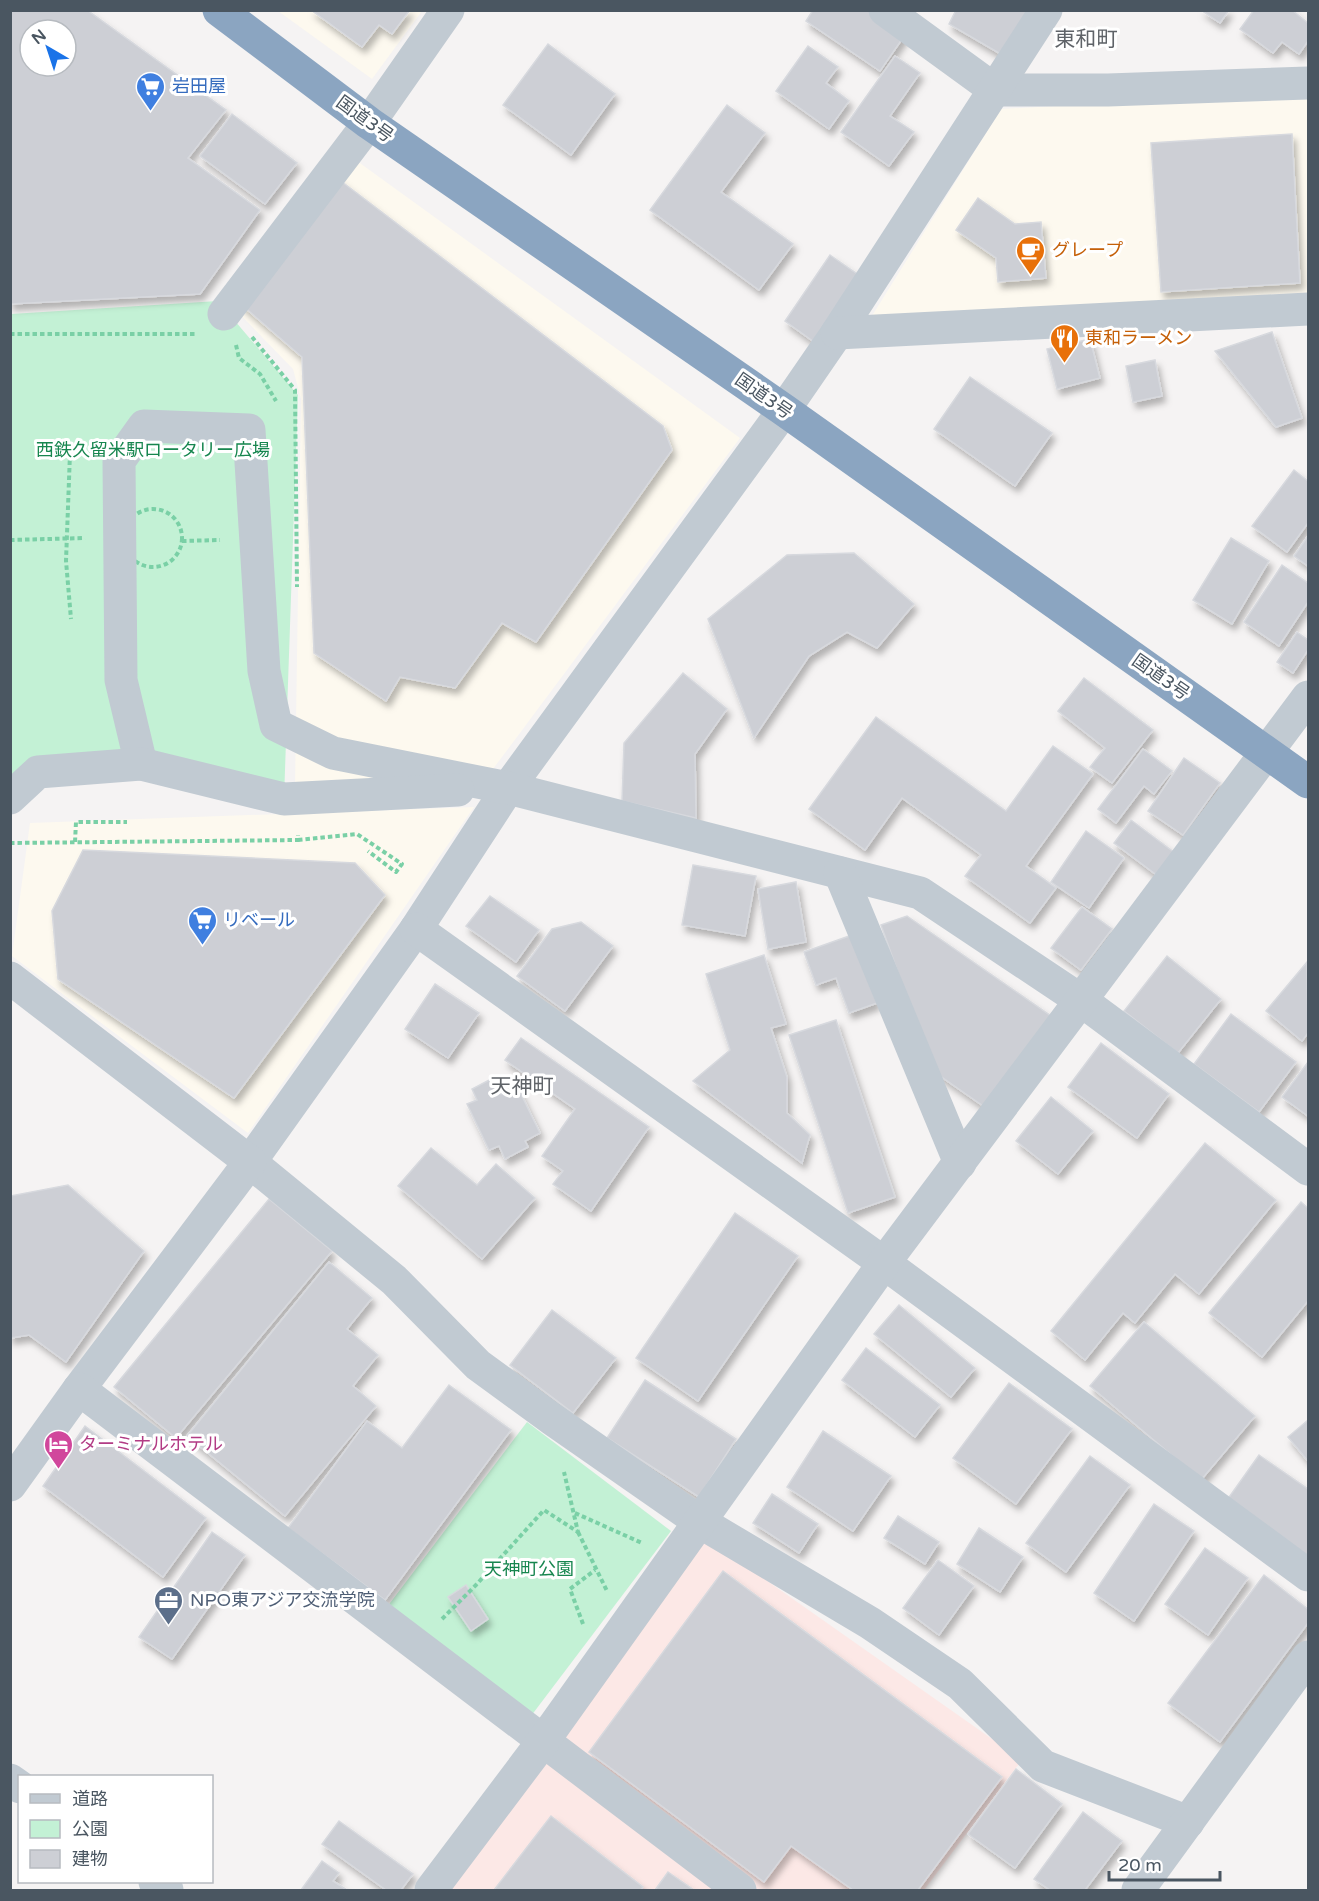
<svg xmlns="http://www.w3.org/2000/svg" width="1319" height="1901" font-family="'Varela Round','Noto Sans JP',sans-serif">
	<style>
		.commercial { fill: #fdf9ef }
		.medical { fill: #fce8e6 }
		.green { fill: #c3f1d5 }
		.building { fill: #cdcfd5; stroke: #d7d9de; stroke-width: 1.5; fill-rule: evenodd; filter: url(#shadow) }
		.lines { fill: none; stroke-linecap: round; stroke-linejoin: round }
		.path { stroke: #7ad0a6; stroke-width: 4; stroke-dasharray: 4.5 3; stroke-linecap: butt }
		.minor { stroke: #c1cad2; stroke-width: 33 }
		.highway { stroke: #8ba5c1; stroke-width: 33 }
		.labels { text-anchor: middle; dominant-baseline: central; stroke-width: 6; stroke-linejoin: round; paint-order: stroke }
		.shop-label { font-size: 18px; fill: #366cbe; stroke: #fff; text-anchor: start }
		.street-label { font-size: 18px; fill: #4a5661; stroke: #fff }
		.food-label { font-size: 18px; fill: #c56008; stroke: #fff; text-anchor: start }
		.park-label { font-size: 18px; fill: #17864f; stroke: #fff }
		.hotel-label { font-size: 18px; fill: #b23c85; stroke: #fff; text-anchor: start }
		.service-label { font-size: 18px; fill: #4e5e75; stroke: #fff; text-anchor: start }
		.quarter-label { font-size: 21px; fill: #5f6368; stroke: #fff }
	</style>
	<defs>
		<filter id="shadow"><feDropShadow dx="3.5" dy="6" stdDeviation="3" flood-color="#0004"/></filter>
	</defs>
	<rect width="100%" height="100%" fill="#f5f3f3"/>
	<g class="commercial">
		<path d="M278 11H422L372 79Z"/>
		<path d="M1308 92V296L870 319 1001 109Z"/>
		<path d="M357 161 740 438 493 769 295 786 301 399 293 369 229 303Z"/>
		<path d="M474 807 248 1133 12 956 30 823Z"/>
	</g>
	<g class="medical">
		<path d="M702 1535 1022 1760 924 1890H752L556 1740Z"/>
		<path d="M545 1758 720 1890H443Z"/>
	</g>
	<g class="green">
		<path d="M218 301 298 395 284 799 141 764 38 772 11 798V314Z"/>
		<path d="M527 1422 671 1531 531 1716 387 1607Z"/>
	</g>
	<g class="building">
		<path d="M10 10H87L226 110 188 158 260 210 200 294 10 304ZM30 30H66V66H30Z"/>
		<path d="M311 10H410L392 34 379 25 362 47Z"/>
		<path d="M813 10H876L907 32 880 71 806 21Z"/>
		<path d="M956 10H1031L1004 56 949 24Z"/>
		<path d="M1201 10H1229L1220 23Z"/>
		<path d="M1254 10H1292L1308 23V41L1299 54 1282 42 1273 53 1240 29Z"/>
		<path d="M548 44 615 94 571 155 503 105Z"/>
		<path d="M808 46 838 67 826 83 849 101 829 129 776 91Z"/>
		<path d="M895 56 920 73 890 116 914 132 889 166 841 132Z"/>
		<path d="M727 105 765 133 721 192 793 244 759 290 650 210Z"/>
		<path d="M232 114 297 163 265 204 200 156Z"/>
		<path d="M1292 134 1300 283 1161 292 1151 143Z"/>
		<path d="M337 178 663 426 672 450 536 642 502 623 455 688 400 677 386 701 314 653 302 357 236 300Z"/>
		<path d="M978 198 1015 224 1041 222 1046 278 998 282 996 258 956 230Z"/>
		<path d="M830 255 863 278 817 344 785 321Z"/>
		<path d="M1272 332 1302 418 1276 427 1215 351Z"/>
		<path d="M1090 339 1100 378 1057 389 1047 349Z"/>
		<path d="M1155 360 1162 396 1133 402 1126 366Z"/>
		<path d="M970 377 1052 433 1015 486 934 429Z"/>
		<path d="M1294 470 1308 481V523L1287 552 1252 526Z"/>
		<path d="M1308 536V566L1294 556Z"/>
		<path d="M1231 538 1269 561 1232 624 1193 600Z"/>
		<path d="M854 553 914 604 877 648 847 632 809 656 754 738 708 619 787 555Z"/>
		<path d="M1282 565 1308 583V602L1279 646 1244 622Z"/>
		<path d="M1297 632 1308 640V650L1293 673 1277 662Z"/>
		<path d="M683 673 727 709 695 754 696 818 622 801 624 743Z"/>
		<path d="M1084 678 1153 730 1112 783 1090 767 1105 748 1058 711Z"/>
		<path d="M876 717 1006 811 1053 746 1093 774 1026 866 1056 888 1030 923 965 876 981 855 902 798 865 850 809 809Z"/>
		<path d="M1143 749 1172 771 1154 794 1144 786 1116 823 1098 809Z"/>
		<path d="M1184 758 1220 783 1183 835 1148 811Z"/>
		<path d="M1131 820 1179 856 1162 879 1114 843Z"/>
		<path d="M1086 831 1124 858 1089 908 1051 882Z"/>
		<path d="M83 850 355 863 385 895 234 1098 58 979 52 911Z"/>
		<path d="M693 865 756 876 745 936 682 925Z"/>
		<path d="M796 882 806 942 768 949 758 889Z"/>
		<path d="M490 896 539 930 516 962 466 926Z"/>
		<path d="M1082 907 1112 929 1081 970 1051 948Z"/>
		<path d="M907 916 1054 1018 989 1110 933 1071 881 925Z"/>
		<path d="M581 922 613 946 565 1011 517 976 552 929Z"/>
		<path d="M852 935 877 1003 849 1013 836 978 816 985 804 952Z"/>
		<path d="M764 955 786 1024 771 1028 787 1077V1113L810 1135 802 1163 693 1081 730 1050 706 974Z"/>
		<path d="M1167 956 1221 999 1178 1053 1124 1011Z"/>
		<path d="M1307 962 1308 1033 1302 1041 1266 1011Z"/>
		<path d="M435 984 479 1013 448 1058 405 1029Z"/>
		<path d="M1231 1014 1296 1062 1259 1112 1194 1064Z"/>
		<path d="M836 1020 895 1197 848 1213 789 1035Z"/>
		<path d="M521 1038 649 1127 591 1211 553 1184 563 1171 542 1156 575 1109 505 1060Z"/>
		<path d="M1101 1043 1169 1094 1137 1138 1068 1087Z"/>
		<path d="M1308 1062V1116L1282 1097Z"/>
		<path d="M493 1078 501 1094 517 1086 540 1133 525 1141 528 1147 505 1159 499 1146 489 1150 467 1104 477 1100 472 1089Z"/>
		<path d="M1051 1097 1093 1131 1058 1174 1016 1141Z"/>
		<path d="M1205 1143 1276 1200 1199 1294 1175 1274 1135 1323 1123 1313 1085 1360 1051 1331Z"/>
		<path d="M431 1148 477 1185 496 1164 535 1198 482 1259 398 1186Z"/>
		<path d="M68 1185 144 1251 66 1362 29 1335 10 1338V1196Z"/>
		<path d="M269 1199 332 1251 176 1438 114 1387Z"/>
		<path d="M1301 1202 1308 1208V1301L1262 1357 1209 1313Z"/>
		<path d="M735 1213 798 1256 698 1401 636 1358Z"/>
		<path d="M329 1262 372 1298 347 1329 378 1355 353 1386 376 1406 285 1516 187 1436Z"/>
		<path d="M899 1305 975 1368 951 1397 874 1334Z"/>
		<path d="M552 1310 616 1358 573 1413 510 1365Z"/>
		<path d="M1144 1322 1255 1416 1201 1480 1090 1386Z"/>
		<path d="M866 1348 940 1405 915 1437 842 1380Z"/>
		<path d="M645 1380 736 1439 699 1497 607 1438Z"/>
		<path d="M1009 1383 1072 1429 1016 1504 953 1458Z"/>
		<path d="M449 1385 511 1430 385 1600 288 1528 367 1421 402 1448Z"/>
		<path d="M1308 1420V1461L1288 1437Z"/>
		<path d="M85 1426 206 1518 163 1577 43 1486Z"/>
		<path d="M823 1431 891 1476 853 1531 787 1487Z"/>
		<path d="M1259 1455 1308 1489V1557L1227 1500Z"/>
		<path d="M1090 1456 1130 1485 1066 1572 1026 1543Z"/>
		<path d="M772 1494 818 1524 799 1553 753 1523Z"/>
		<path d="M1154 1504 1194 1531 1134 1621 1094 1593Z"/>
		<path d="M898 1516 939 1542 925 1564 884 1538Z"/>
		<path d="M979 1528 1023 1557 1000 1592 957 1564Z"/>
		<path d="M212 1532 245 1555 172 1659 139 1637Z"/>
		<path d="M1205 1548 1248 1578 1208 1635 1165 1604Z"/>
		<path d="M938 1560 974 1586 939 1635 903 1608Z"/>
		<path d="M723 1571 1002 1777 918 1890H853L791 1846 764 1882 589 1752Z"/>
		<path d="M1264 1575 1308 1609V1623L1220 1742 1168 1703Z"/>
		<path d="M466 1585 488 1619 471 1631 448 1597Z"/>
		<path d="M1016 1769 1062 1804 1015 1868 968 1834Z"/>
		<path d="M1083 1812 1122 1841 1085 1890H1050L1034 1879Z"/>
		<path d="M551 1816 643 1887 641 1890H494Z"/>
		<path d="M339 1821 413 1874 401 1890H386L322 1844Z"/>
		<path d="M322 1861 339 1873 333 1881 347 1890H301Z"/>
		<path d="M668 1872 694 1890H655Z"/>
	</g>
	<g class="lines">
		<g class="path">
			<path d="M10 334H196"/>
			<path d="M252 337 295 390 297 587"/>
			<path d="M236 345 239 358 260 374 276 401"/>
			<path d="M70 453 66 561 71 619"/>
			<circle cx="153" cy="538" r="29"/>
			<path d="M10 540 85 538"/>
			<path d="M182 541 220 540"/>
			<path d="M298 840 357 834 402 864 396 872 368 851"/>
			<path d="M75 842 76 822H127"/>
			<path d="M10 843 298 840V835"/>
			<path d="M575 1513 642 1543"/>
			<path d="M578 1532 607 1591"/>
			<path d="M442 1619 476 1585 544 1510 578 1532 564 1472"/>
			<path d="M583 1624 570 1589 595 1570"/>
		</g>
		<g class="minor">
			<path d="M885 10 995 90H1108L1308 83"/>
			<path d="M1046 10 837 333 784 410 508 788 416 929 250 1162 394 1280 478 1365 552 1419 700 1522 870 1623 960 1684 1043 1766 1188 1822"/>
			<path d="M224 314 369 123 448 10"/>
			<path d="M837 333 1308 309"/>
			<path d="M141 764 121 680 119 461 144 426 249 430 264 671 276 725 333 753 508 788 920 893 1082 1001 1308 1169"/>
			<path d="M10 798 38 772 141 764 284 799 458 790"/>
			<path d="M840 873 960 1163"/>
			<path d="M416 929 884 1263 1308 1575"/>
			<path d="M10 978 250 1162 79 1389"/>
			<path d="M10 1485 79 1389 740 1890"/>
			<path d="M10 1780 20 1787"/>
			<path d="M155 1882 167 1890"/>
			<path d="M431 1890 544 1740 884 1263 1308 697"/>
			<path d="M1138 1890 1308 1657"/>
		</g>
		<path class="highway" d="M219 10 369 123 784 410 1308 782"/>
	</g>
	<defs>
		<symbol id="supermarket-pin" viewBox="-11 -11 22 30"><path d="M0 17L-7.5 6A9.5 9.5 0 1 1 7.5 6Z" fill="#3f7fe0" stroke="#fff"/><path d="M-6-5.5h2.5l.6 2H6L4.5 2H-2.5L-4.4-4H-6ZM-1.5 3.2a1.3 1.3 0 1 0 .1 0ZM3 3.2a1.3 1.3 0 1 0 .1 0Z" fill="#fff"/></symbol>
		<symbol id="cafe-pin" viewBox="-11 -11 22 30"><path d="M0 17L-7.5 6A9.5 9.5 0 1 1 7.5 6Z" fill="#e8710a" stroke="#fff"/><path d="M-5.5-4.5H6V0H3Q3 3.5 0 3.5H-2.5Q-5.5 3.5-5.5 0ZM3-3.2v2h1.7v-2ZM-6 4.5H4V6H-6Z" fill="#fff"/></symbol>
		<symbol id="restaurant-pin" viewBox="-11 -11 22 30"><path d="M0 17L-7.5 6A9.5 9.5 0 1 1 7.5 6Z" fill="#e8710a" stroke="#fff"/><path d="M-5-6h1v4h1v-4h1v4h1v-4h1v5L-1.5 .5V6h-2V.5L-5-1ZM5-6V6H3V1.5H1.5Q1.5-4 5-6Z" fill="#fff"/></symbol>
		<symbol id="hotel-pin" viewBox="-11 -11 22 30"><path d="M0 17L-7.5 6A9.5 9.5 0 1 1 7.5 6Z" fill="#d1479c" stroke="#fff"/><path d="M-6-4.5h1.5V1H6V5H4.5V3h-9V5H-6ZM-4 0a1.8 1.8 0 1 1 3.6 0ZM.5 0V-2.5h3Q6-2.5 6 0Z" fill="#fff"/></symbol>
		<symbol id="office-pin" viewBox="-11 -11 22 30"><path d="M0 17L-7.5 6A9.5 9.5 0 1 1 7.5 6Z" fill="#5c6f8a" stroke="#fff"/><path d="M-6-3h4V-5.5h4V-3h4V5H-6ZM-1-4.5V-3h2v-1.5ZM-6 0V1H6V0Z" fill="#fff"/></symbol>
	</defs>
	<g fill-rule="evenodd">
		<use href="#supermarket-pin" x="134" y="70" width="33" height="45"/>
		<use href="#cafe-pin" x="1014" y="234" width="33" height="45"/>
		<use href="#restaurant-pin" x="1048" y="322" width="33" height="45"/>
		<use href="#supermarket-pin" x="186" y="904" width="33" height="45"/>
		<use href="#hotel-pin" x="42" y="1428" width="33" height="45"/>
		<use href="#office-pin" x="152" y="1584" width="33" height="45"/>
	</g>
	<g class="labels">
		<g class="shop-label">
			<text x="172" y="86">岩田屋</text>
			<text x="223" y="920">リベール</text>
		</g>
		<g class="street-label">
			<text transform="translate(365 119) rotate(36)">国道3号</text>
			<text transform="translate(764 396) rotate(35)">国道3号</text>
			<text transform="translate(1161 677) rotate(35)">国道3号</text>
		</g>
		<g class="food-label">
			<text x="1052" y="250">グレープ</text>
			<text x="1085" y="338">東和ラーメン</text>
		</g>
		<g class="park-label">
			<text x="153" y="450">西鉄久留米駅ロータリー広場</text>
			<text x="529" y="1569">天神町公園</text>
		</g>
		<g class="hotel-label">
			<text x="79" y="1444">ターミナルホテル</text>
		</g>
		<g class="service-label">
			<text x="190" y="1600">NPO東アジア交流学院</text>
		</g>
		<g class="quarter-label">
			<text x="1086" y="39">東和町</text>
			<text x="522" y="1086">天神町</text>
		</g>
	</g>
	<rect width="1319" height="1901" fill="none" stroke="#4a5661" stroke-width="24"/>
	<rect x="18" y="1775" width="195" height="108" fill="#ffffff" stroke="#b7bbc0" stroke-width="1.5"/>
	<rect x="30" y="1794" width="30" height="9" fill="#c1cad2" stroke="#b7bbc0" stroke-width="1.5"/>
	<text x="72" y="1805" font-size="18" fill="#4a5661">道路</text>
	<rect x="30" y="1820" width="30" height="18" fill="#c3f1d5" stroke="#b7bbc0" stroke-width="1.5"/>
	<text x="72" y="1835" font-size="18" fill="#4a5661">公園</text>
	<rect x="30" y="1850" width="30" height="18" fill="#cdcfd5" stroke="#b7bbc0" stroke-width="1.5"/>
	<text x="72" y="1865" font-size="18" fill="#4a5661">建物</text>
	<g transform="translate(48 48) rotate(321)"><circle r="28" fill="#ffffff" stroke="#b7bbc0" stroke-width="1.5"/>
	<path d="M0-4.5L10 22L0 15L-10 22Z" fill="#1a73e8"/>
	<text y="-9" font-size="16" font-weight="bold" text-anchor="middle" fill="#4a5661">N</text>
	</g>
	<path d="M1109 1871v9h111v-9" fill="none" stroke="#4a5661" stroke-width="3"/>
	<text x="1118" y="1871" font-size="18" fill="#4a5661" stroke="#ffffff" stroke-width="4.5" paint-order="stroke">20 m</text>
</svg>
